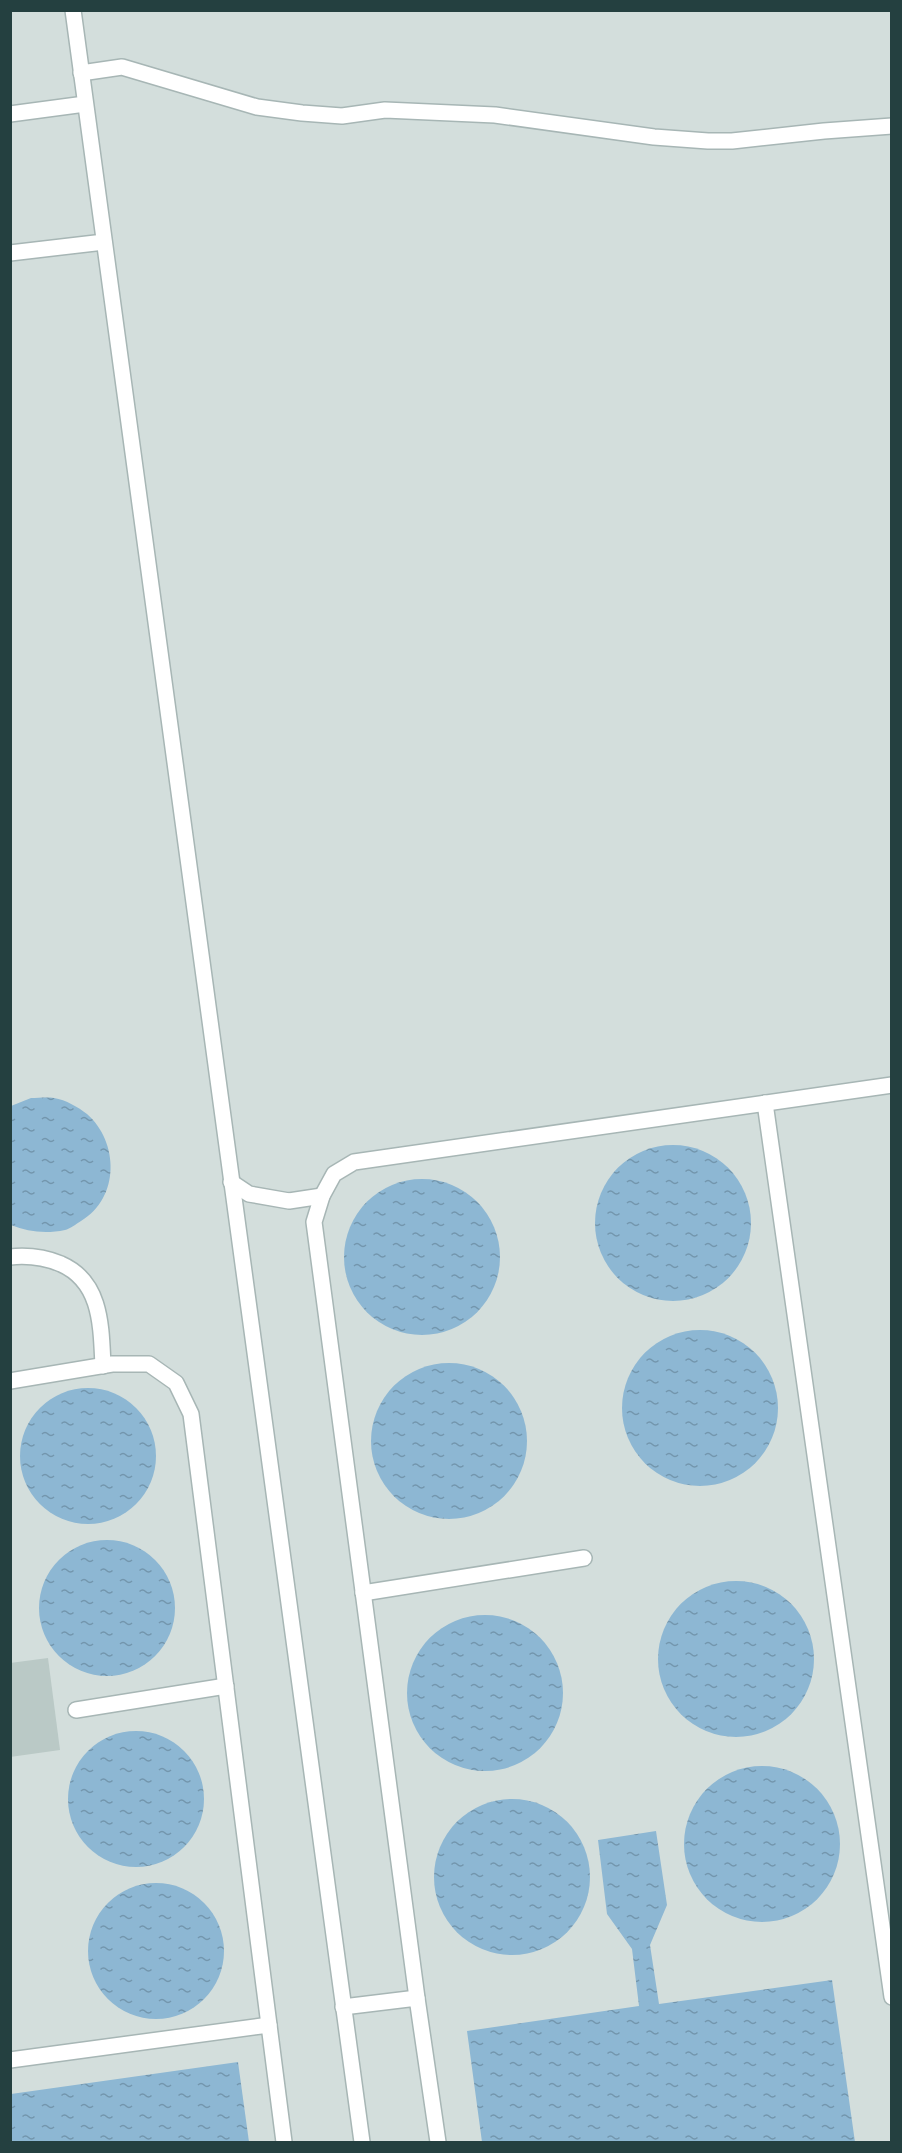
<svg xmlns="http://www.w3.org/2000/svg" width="902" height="2153" font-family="'Work Sans',sans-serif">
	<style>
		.built { fill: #d3dedc }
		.water { fill: url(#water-ripples) }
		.building { fill: #bac9c6 }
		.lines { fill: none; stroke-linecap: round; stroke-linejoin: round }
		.lane-casing { stroke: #a7b6b5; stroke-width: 18 }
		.lane { stroke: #fff; stroke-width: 15 }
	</style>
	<defs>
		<pattern id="water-ripples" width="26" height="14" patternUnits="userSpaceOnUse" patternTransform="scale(1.5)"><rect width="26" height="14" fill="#8db7d3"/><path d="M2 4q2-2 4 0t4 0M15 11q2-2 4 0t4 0" fill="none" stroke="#7396ad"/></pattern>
	</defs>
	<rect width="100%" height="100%" fill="#e5eeec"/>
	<rect class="built" x="11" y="11" width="880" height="2131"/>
	<g class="water">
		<path d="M31 1098C38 1098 47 1097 54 1098 66 1100 78 1107 87 1114 119 1142 120 1198 81 1221 76 1224 70 1229 65 1230 46 1234 28 1232 11 1225V1106Z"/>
		<circle cx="673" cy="1223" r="78"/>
		<circle cx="422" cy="1257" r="78"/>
		<circle cx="700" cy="1408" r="78"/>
		<circle cx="449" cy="1441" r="78"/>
		<circle cx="88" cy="1456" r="68"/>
		<circle cx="107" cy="1608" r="68"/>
		<circle cx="736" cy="1659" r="78"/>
		<circle cx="485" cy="1693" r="78"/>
		<circle cx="136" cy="1799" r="68"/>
		<circle cx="762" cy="1844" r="78"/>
		<circle cx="512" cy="1877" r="78"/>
		<path d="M656 1831 667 1905 650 1945 659 2004 832 1980 855 2142H482L467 2031 639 2006 632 1949 607 1914 598 1840Z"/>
		<circle cx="156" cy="1951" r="68"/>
		<path d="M238 2062 249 2142H11V2094Z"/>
	</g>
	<path class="building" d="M48 1658 60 1750 10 1757V1663Z"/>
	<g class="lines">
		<defs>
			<g id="lane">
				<path d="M73 10 362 2142"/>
				<path d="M81 73 122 67 257 107 302 113 342 116 385 110 495 115 654 137 708 141H732L824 131 892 126"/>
				<path d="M10 114 85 104"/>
				<path d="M10 253 104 242"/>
				<path d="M765 1103 892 1997"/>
				<path d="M231 1182 249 1194 289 1201 322 1196"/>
				<path d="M10 1257C29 1255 44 1257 61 1264 102 1282 101 1327 103 1366"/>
				<path d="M10 1381 112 1364H149L176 1383 191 1414 269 2025"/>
				<path d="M363 1593 584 1558"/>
				<path d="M76 1710 226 1686"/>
				<path d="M417 1998 314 1222 322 1196 334 1174 354 1162 892 1085"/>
				<path d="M343 2007 417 1998 438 2142"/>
				<path d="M10 2060 269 2025 284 2142"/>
			</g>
		</defs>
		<use href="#lane" class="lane-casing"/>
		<use href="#lane" class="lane"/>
	</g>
	<rect width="902" height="2153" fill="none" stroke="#244040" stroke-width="24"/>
</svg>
